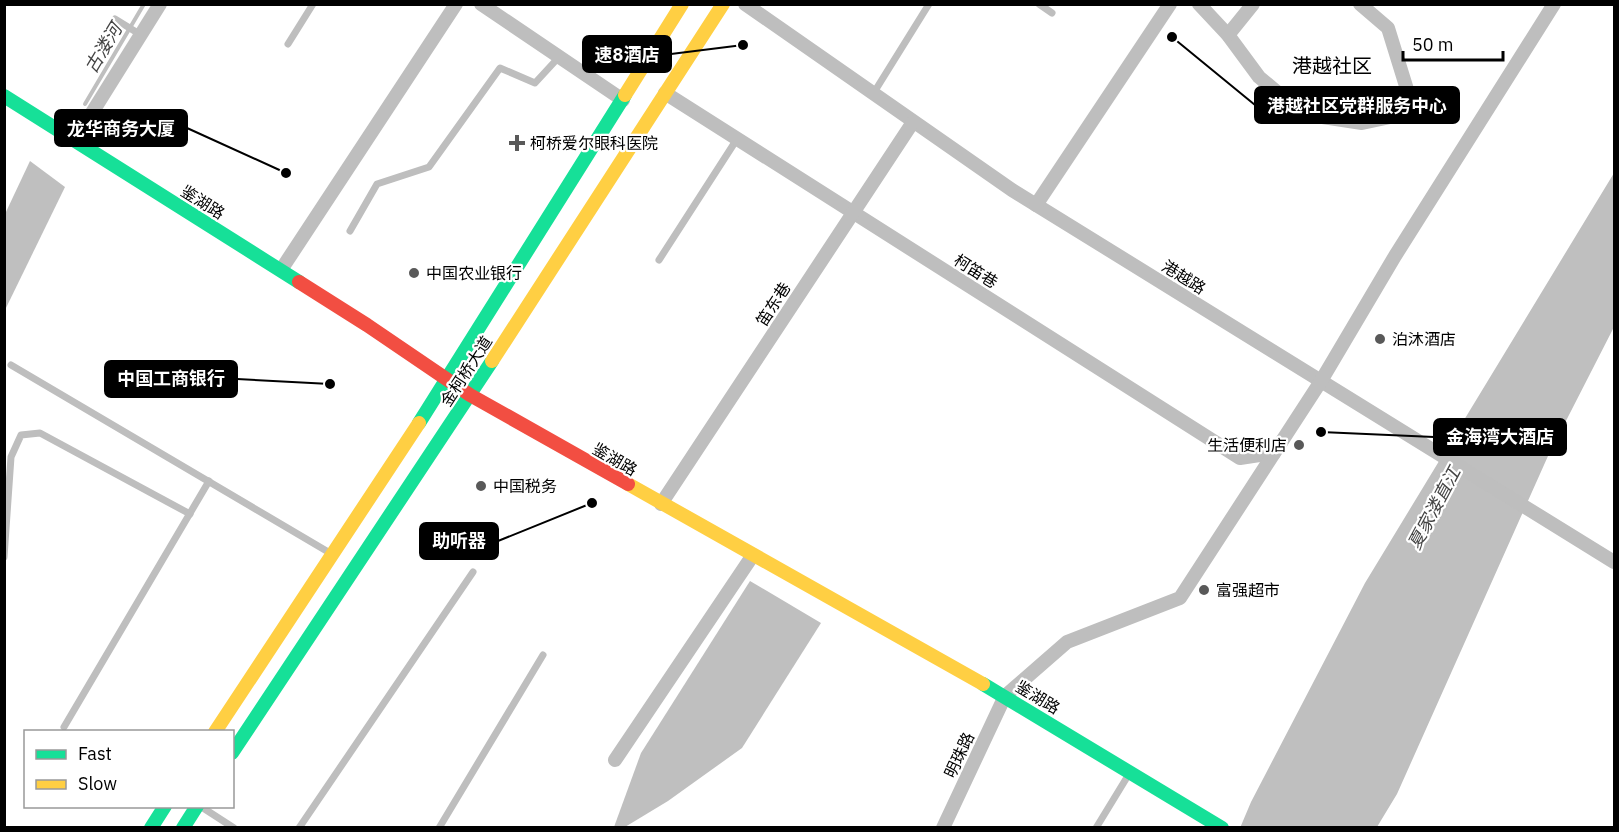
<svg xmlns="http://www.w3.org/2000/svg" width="1619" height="832" font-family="'IBM Plex Sans','Noto Sans SC',sans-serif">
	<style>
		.water { fill: #bfbfbf }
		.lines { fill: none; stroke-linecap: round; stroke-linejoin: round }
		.stream { stroke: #bfbfbf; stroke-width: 4 }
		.lane { stroke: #bebebe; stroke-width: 7 }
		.street { stroke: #bebebe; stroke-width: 14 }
		.fast { stroke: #16e098; stroke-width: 14 }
		.slow { stroke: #ffcf43; stroke-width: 14 }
		.jam { stroke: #f24e42; stroke-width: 14 }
		.poi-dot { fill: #595959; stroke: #fff; stroke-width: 2 }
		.labels { text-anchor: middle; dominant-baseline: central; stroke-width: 4.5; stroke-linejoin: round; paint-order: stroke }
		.poi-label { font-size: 16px; fill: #000; stroke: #fff; text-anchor: start }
		.street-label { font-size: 16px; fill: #000; stroke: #fff }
		.water-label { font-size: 18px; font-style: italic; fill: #444; stroke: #fff }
		.quarter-label { font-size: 20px; fill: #000; stroke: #fff }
		.leader { fill: none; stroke: #000; stroke-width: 2 }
		.callout-dot { fill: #000; stroke: #fff; stroke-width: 2 }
		.callout { fill: #000; stroke: #000; stroke-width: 2 }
		.callout-label { font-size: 18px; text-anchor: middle; font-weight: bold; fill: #fff }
	</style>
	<rect width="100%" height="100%" fill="#fff"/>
	<g class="water">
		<path d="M30 161 65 187 5 310V214Z"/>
		<path d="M1614 173V327L1548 456 1397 794 1377 827 1240 828 1251 802 1365 583Z"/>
		<path d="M750 581 821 623 742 748 668 801 625 827H614L641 753Z"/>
	</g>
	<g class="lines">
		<path class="stream" d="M85 104 144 4"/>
		<g class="lane">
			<path d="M1039 4 1052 13"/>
			<path d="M115 19 141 35"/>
			<path d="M288 44 313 4"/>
			<path d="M873 94 929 4"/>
			<path d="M350 231 377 184 429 167 500 68 535 83 559 57"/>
			<path d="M659 260 737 139"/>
			<path d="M11 365 330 553"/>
			<path d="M4 557 11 457 21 435 40 433 190 514"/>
			<path d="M64 727 209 481"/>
			<path d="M200 806 234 828"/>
			<path d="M299 828 473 572"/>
			<path d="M439 828 543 655"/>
			<path d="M1096 828 1129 774"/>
		</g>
		<g class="street">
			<path d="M481 4 623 100"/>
			<path d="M745 4 1012 190 1614 562"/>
			<path d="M1199 4 1228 35 1259 77 1303 114 1362 123 1414 112 1388 28 1360 4"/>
			<path d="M1228 35 1253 4"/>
			<path d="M665 93 1240 458 1274 453"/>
			<path d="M75 140 160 4"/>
			<path d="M1036 205 1170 4"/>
			<path d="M281 270 456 4"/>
			<path d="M661 504 913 122"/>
			<path d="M615 760 753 555"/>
			<path d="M943 828 1005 696 1067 642 1180 598 1321 381 1395 256 1554 4"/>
		</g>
		<g class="fast">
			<path d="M4 96 299 282"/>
			<path d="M419 423 625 95"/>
			<path d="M983 684 1222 828"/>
			<path d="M232 753 492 361"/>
			<path d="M151 828 165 806"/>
			<path d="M183 828 197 806"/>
		</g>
		<g class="slow">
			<path d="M625 95 682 4"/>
			<path d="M492 361 723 4"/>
			<path d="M628 484 983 684"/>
			<path d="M215 732 419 423"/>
		</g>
		<path class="jam" d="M299 282 367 325 470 395 628 484"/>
	</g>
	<g class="poi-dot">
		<path d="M514 134h6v6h6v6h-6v6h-6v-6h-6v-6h6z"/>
		<circle cx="414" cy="273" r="6"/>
		<circle cx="1380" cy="339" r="6"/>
		<circle cx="1299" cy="445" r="6"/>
		<circle cx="481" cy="486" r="6"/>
		<circle cx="1204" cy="590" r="6"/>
	</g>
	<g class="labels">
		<g class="poi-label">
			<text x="530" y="143">柯桥爱尔眼科医院</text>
			<text x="426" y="273">中国农业银行</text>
			<text x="1392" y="339">泊沐酒店</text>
			<text x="1287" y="445" text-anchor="end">生活便利店</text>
			<text x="493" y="486">中国税务</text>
			<text x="1216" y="590">富强超市</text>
		</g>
		<g class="street-label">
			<text transform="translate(203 202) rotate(32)">鉴湖路</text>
			<text transform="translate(976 271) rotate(32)">柯笛巷</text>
			<text transform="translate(1184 277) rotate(32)">港越路</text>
			<text transform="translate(773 304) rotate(-57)">笛东巷</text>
			<text transform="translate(466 371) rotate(-57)">金柯桥大道</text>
			<text transform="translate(615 459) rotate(30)">鉴湖路</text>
			<text transform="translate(1038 697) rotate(31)">鉴湖路</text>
			<text transform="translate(959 755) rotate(-65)">明珠路</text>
		</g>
		<g class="water-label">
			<text transform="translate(103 48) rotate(-59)">古溇河</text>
			<text transform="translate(1434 508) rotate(-62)">夏家溇直江</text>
		</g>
		<g class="quarter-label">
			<text x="1332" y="65">港越社区</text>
		</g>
	</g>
	<path class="leader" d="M743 45L671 54M1172 37L1255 105M286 173L187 128M330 384L237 379M1321 432L1434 437M592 503L498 541"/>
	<g class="callout-dot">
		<circle cx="743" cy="45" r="6"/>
		<circle cx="1172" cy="37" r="6"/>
		<circle cx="286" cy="173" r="6"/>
		<circle cx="330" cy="384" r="6"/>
		<circle cx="1321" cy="432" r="6"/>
		<circle cx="592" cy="503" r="6"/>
	</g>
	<g class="callout">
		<rect x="583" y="36" width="88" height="36" rx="6"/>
		<rect x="1255" y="87" width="204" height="36" rx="6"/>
		<rect x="55" y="110" width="132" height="36" rx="6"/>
		<rect x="105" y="361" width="132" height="36" rx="6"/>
		<rect x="1434" y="419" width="132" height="36" rx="6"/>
		<rect x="420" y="523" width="78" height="36" rx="6"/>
	</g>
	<g class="callout-label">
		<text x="627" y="61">速8酒店</text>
		<text x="1357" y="112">港越社区党群服务中心</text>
		<text x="121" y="135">龙华商务大厦</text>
		<text x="171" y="385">中国工商银行</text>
		<text x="1500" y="443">金海湾大酒店</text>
		<text x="459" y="547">助听器</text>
	</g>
	<rect width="1619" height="832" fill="none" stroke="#000000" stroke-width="12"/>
	<rect x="24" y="730" width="210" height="78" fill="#ffffff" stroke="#999999" stroke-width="1.5"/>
	<rect x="36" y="750" width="30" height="9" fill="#16e098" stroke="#999999" stroke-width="1.5"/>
	<text x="78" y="760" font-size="18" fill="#000000">Fast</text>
	<rect x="36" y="780" width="30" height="9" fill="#ffcf43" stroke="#999999" stroke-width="1.5"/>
	<text x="78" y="790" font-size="18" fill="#000000">Slow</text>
	<path d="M1403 51v9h100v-9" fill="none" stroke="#000000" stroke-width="3"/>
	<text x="1412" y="51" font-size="18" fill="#000000" stroke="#ffffff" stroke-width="4.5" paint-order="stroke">50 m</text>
</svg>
